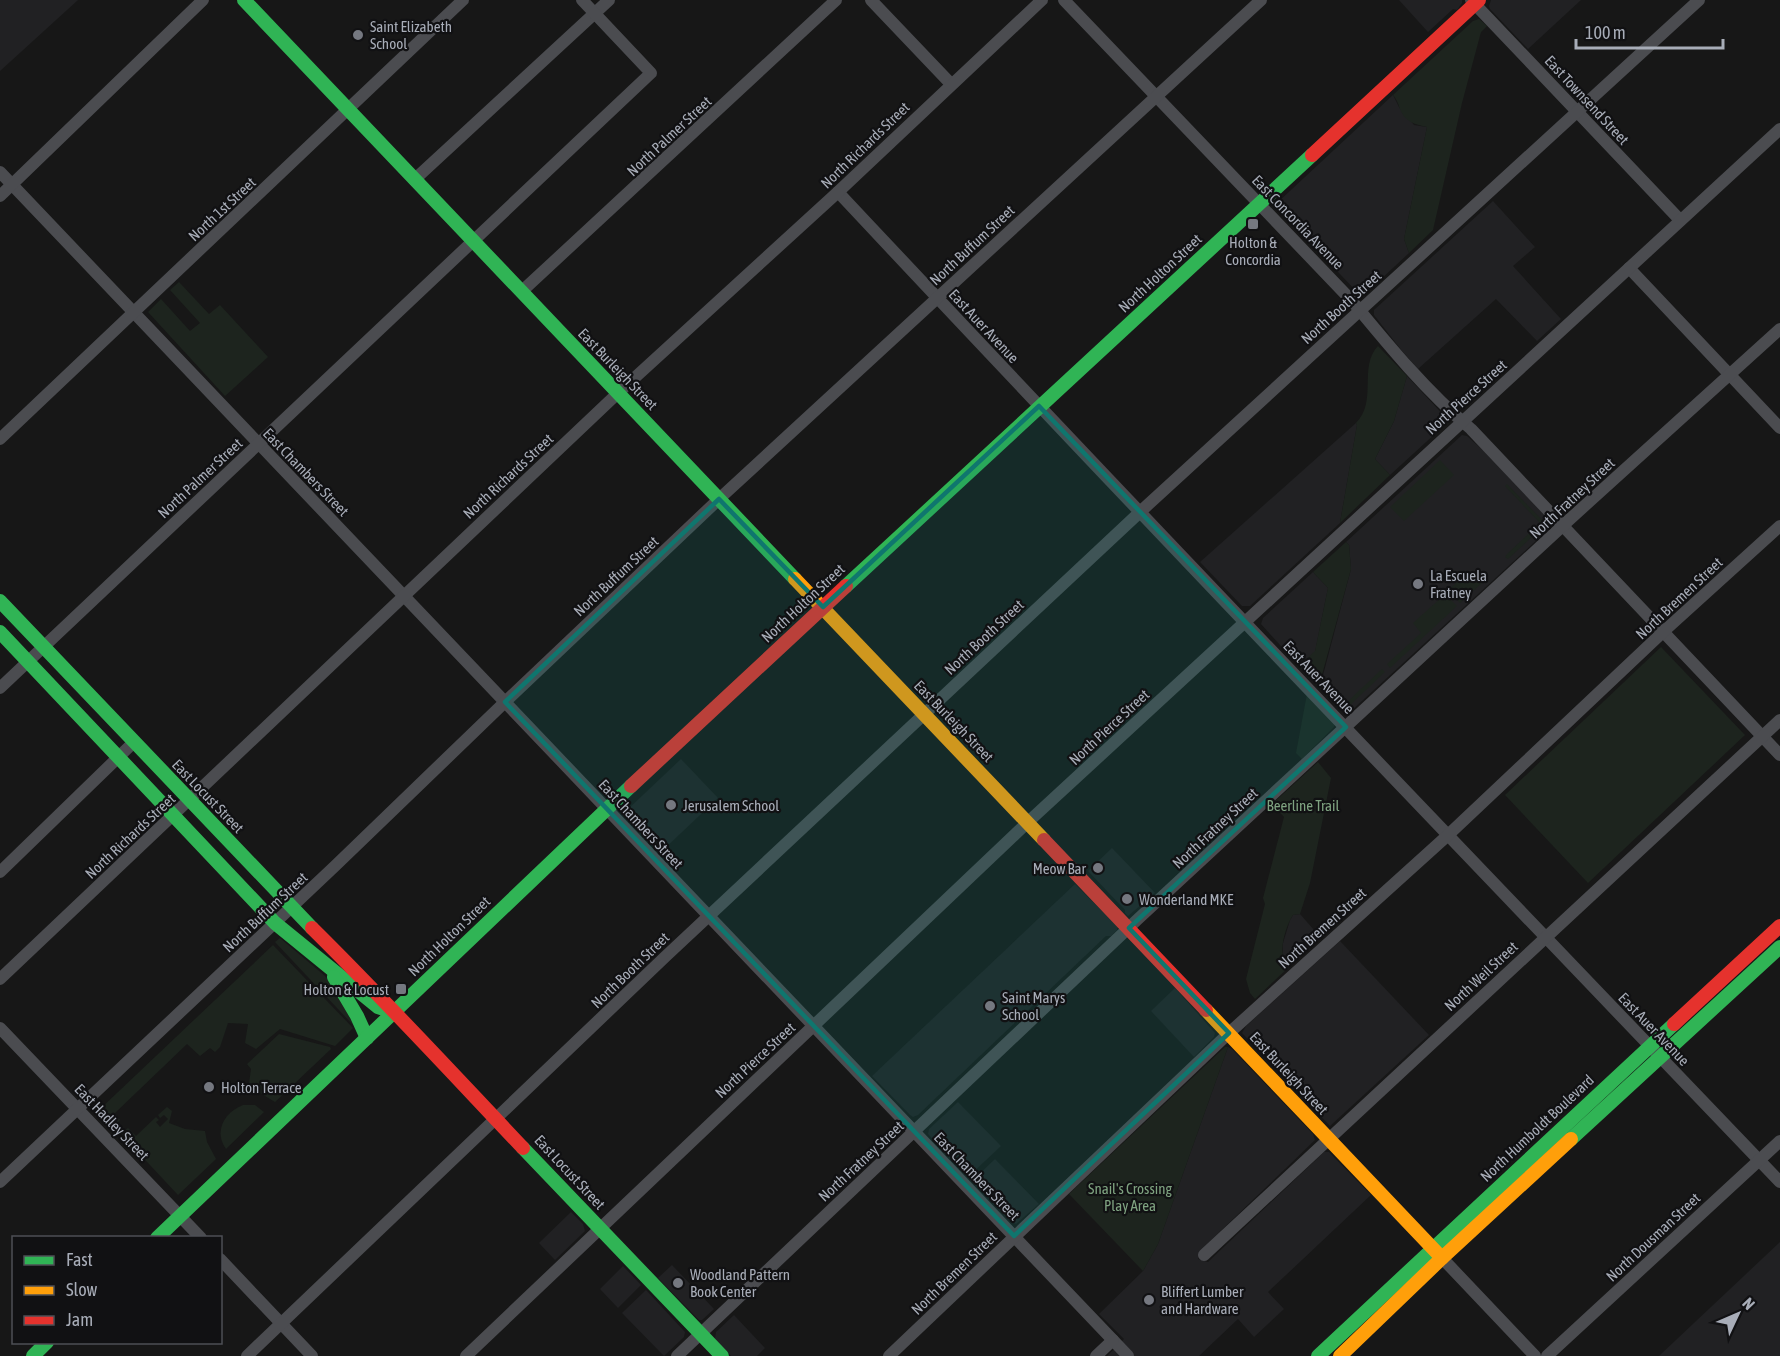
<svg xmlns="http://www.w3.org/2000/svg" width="1780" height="1356" font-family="'Asap Condensed',sans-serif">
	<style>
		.built { fill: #212123 }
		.green { fill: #1d241e }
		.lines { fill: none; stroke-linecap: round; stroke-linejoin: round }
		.street { stroke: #4b4c50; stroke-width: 12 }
		.fast { stroke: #30b455; stroke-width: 14 }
		.slow { stroke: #ff9f0a; stroke-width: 14 }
		.jam { stroke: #e5322d; stroke-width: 14 }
		.marked { fill: #0f766e; fill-opacity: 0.2; stroke: #0f766e; stroke-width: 4.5; stroke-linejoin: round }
		.poi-dot { fill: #757880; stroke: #111113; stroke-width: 2 }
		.labels { text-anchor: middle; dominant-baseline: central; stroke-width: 4.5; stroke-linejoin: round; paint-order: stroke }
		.poi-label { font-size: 15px; fill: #a8adb8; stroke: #111113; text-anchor: start }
		.street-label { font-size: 15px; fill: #a8adb8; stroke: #111113 }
		.park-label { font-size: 15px; fill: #7fa381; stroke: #111113 }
	</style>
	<rect width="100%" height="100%" fill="#171717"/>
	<g class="built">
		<path d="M0 0H78L0 71Z"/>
		<path d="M1399 0H1462V3L1457 10 1453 9 1428 32Z"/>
		<path d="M1491 0H1581L1528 49 1490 9 1489 6Z"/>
		<path d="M1393 95 1399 107 1414 125 1427 127 1404 239 1409 253 1365 294 1360 295 1277 208 1276 204Z"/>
		<path d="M1493 201 1535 247 1513 266 1561 319 1537 341 1496 299 1418 369 1402 351 1374 315V310Z"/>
		<path d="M1407 376 1449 421 1390 475 1375 459 1394 421Z"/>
		<path d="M1356 423 1357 425 1340 523 1250 606H1242L1200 562Z"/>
		<path d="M1462 435 1467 436 1484 451 1550 520 1551 527 1350 712 1345 713 1317 685 1322 679 1351 569 1349 545 1346 542Z"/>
		<path d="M1313 572 1328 588 1315 652 1299 666 1261 624 1263 618Z"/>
		<path d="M681 759 718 798 662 851 625 812Z"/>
		<path d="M1112 848 1155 893 1128 916 1125 913V910L1088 871Z"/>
		<path d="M1075 884 1118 927 1117 930 1111 936H1106L918 1115 913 1117 910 1115 872 1076Z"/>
		<path d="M1300 914 1321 938 1290 966 1283 957V943L1290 920 1293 915Z"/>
		<path d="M1340 941 1429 1035 1330 1126 1242 1033 1246 1026Z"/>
		<path d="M1175 988 1215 1033 1214 1037 1194 1057 1151 1011Z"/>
		<path d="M1228 1047 1232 1049 1313 1134 1315 1140 1204 1247 1198 1259 1208 1262 1324 1152H1329L1371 1195 1268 1292 1284 1309 1254 1337 1238 1319 1199 1356H1107L1124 1339 1099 1314 1143 1271 1158 1244Z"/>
		<path d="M958 1102 1001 1146 968 1177 928 1134 929 1129Z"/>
		<path d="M995 1159 1039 1204 1016 1224 1012 1222 972 1181Z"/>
		<path d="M571 1212 583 1224 585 1231 555 1260 539 1243Z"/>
		<path d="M1780 1242V1356H1659Z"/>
		<path d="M672 1265 714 1309 702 1320H699L658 1278Z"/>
		<path d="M623 1266 641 1285 618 1308 600 1289Z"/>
		<path d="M646 1290 685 1332 684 1337 664 1356 622 1313Z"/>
		<path d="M734 1315 765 1348 757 1356H731L715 1339 716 1332Z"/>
	</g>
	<g class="green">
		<path d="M1479 19 1487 26 1481 32 1462 103 1433 230 1409 253 1404 239 1427 127C1414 124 1405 122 1400 109 1398 103 1397 100 1393 95L1473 21Z"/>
		<path d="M179 282 209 314 220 305 268 357 225 396 148 312 161 299 190 331 200 323 170 290Z"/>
		<path d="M1378 346 1407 376 1394 421 1375 459 1390 475 1340 523 1357 425 1356 423C1378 401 1358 367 1378 346Z"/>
		<path d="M1440 460 1454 475 1404 521 1390 507Z"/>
		<path d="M1507 484 1546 524 1508 559 1505 557 1507 554 1540 523 1505 486Z"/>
		<path d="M1346 542 1349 545 1351 569 1320 682 1325 684 1345 704 1382 669 1385 672 1347 708H1345L1320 682 1317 685 1299 666 1315 651 1328 588 1313 572Z"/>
		<path d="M1474 575 1482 583 1460 603 1450 592V589L1457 582Z"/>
		<path d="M1443 596H1447L1457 606 1390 668 1387 664 1421 633 1413 623Z"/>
		<path d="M1661 647 1745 735 1588 883 1505 795Z"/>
		<path d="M1307 694 1335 724 1334 727 1302 759 1296 753Z"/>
		<path d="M1318 762 1331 778 1310 883 1300 914 1293 915C1287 924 1279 947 1284 958 1285 961 1288 964 1290 966L1255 999 1250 993 1246 979 1265 904 1263 898 1284 817 1272 804Z"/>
		<path d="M280 938 325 976 333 986 354 1026 275 942Z"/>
		<path d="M273 945 353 1028 335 1046 280 1029 256 1049 245 1043 248 1024 228 1023 220 1047 215 1052 210 1048 200 1056 187 1044 115 1113 120 1120 114 1126 98 1111Z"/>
		<path d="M279 1034 330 1047 331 1049 275 1102 260 1093 248 1090 251 1069 247 1064Z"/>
		<path d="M1225 1047H1228L1158 1244 1143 1271 1069 1194Z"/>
		<path d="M243 1105H255L264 1112 226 1149C213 1131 225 1112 243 1105Z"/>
		<path d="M167 1107 172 1111 169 1123 185 1129 205 1131 207 1142 216 1159 178 1195 121 1134 128 1128 136 1136 156 1117 159 1120 156 1122 160 1127 168 1119 164 1115 160 1118 158 1115Z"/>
	</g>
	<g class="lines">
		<g class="street">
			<path d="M871 0 951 84"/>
			<path d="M1064 0 1352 301C1389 346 1426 391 1471 429L1780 755"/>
			<path d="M1471 0 1680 220"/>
			<path d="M0 172 1128 1356"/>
			<path d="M414 180 609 0"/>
			<path d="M838 192C1149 524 1465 853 1780 1182"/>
			<path d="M0 196 203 0"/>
			<path d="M1629 268 1780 428"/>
			<path d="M521 292 836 0"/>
			<path d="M0 439 463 0"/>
			<path d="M0 688 651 73 582 0"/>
			<path d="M0 872 134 742"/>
			<path d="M0 979 618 393 838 192 1042 0"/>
			<path d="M0 1028 201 1238"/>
			<path d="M0 1182 335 866 505 702 719 499 1261 0"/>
			<path d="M1204 1255 1780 720"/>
			<path d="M1442 1258 1535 1356"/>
			<path d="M220 1259 312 1356"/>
			<path d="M247 1356 666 956 1140 512 1699 0"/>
			<path d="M466 1356 1028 822 1780 129"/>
			<path d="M677 1356 1138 919 1570 519 1780 329"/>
			<path d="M889 1356 1229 1033 1447 836 1663 632 1780 526"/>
			<path d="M1096 1356 1113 1340"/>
			<path d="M1547 1356 1780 1141"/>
		</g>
		<g class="fast">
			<path d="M244 0 795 579"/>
			<path d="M846 586 1312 155"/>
			<path d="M0 601 312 928"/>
			<path d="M0 632 275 923 378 1007 384 1009"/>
			<path d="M334 977 357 1016 367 1038"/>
			<path d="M1571 1139 1780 947"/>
			<path d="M523 1148 722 1356"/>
			<path d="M157 1238 631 786"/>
			<path d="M33 1356 47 1342"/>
			<path d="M1318 1356 1674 1024"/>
		</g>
		<g class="slow">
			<path d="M795 579 1044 840"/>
			<path d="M1206 1010 1442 1258"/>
			<path d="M1340 1356 1442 1258 1571 1139"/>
		</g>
		<g class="jam">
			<path d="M1312 155 1479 0"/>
			<path d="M631 786 846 586"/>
			<path d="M1044 840 1206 1010"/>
			<path d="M312 928C384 999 453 1074 523 1148"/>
			<path d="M1674 1024 1780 926"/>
		</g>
	</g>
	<path class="marked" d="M1039 406 1346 727 1129 928 1229 1033 1014 1236 505 702 719 499 823 607Z"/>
	<g class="poi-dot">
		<circle cx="358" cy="35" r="6"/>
		<rect x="1247" y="218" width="12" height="12" rx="3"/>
		<circle cx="1418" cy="584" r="6"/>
		<circle cx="671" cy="805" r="6"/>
		<circle cx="1098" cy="868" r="6"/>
		<circle cx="1127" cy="899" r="6"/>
		<rect x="395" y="983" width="12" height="12" rx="3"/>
		<circle cx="990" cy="1006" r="6"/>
		<circle cx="209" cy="1087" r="6"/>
		<circle cx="678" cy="1283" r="6"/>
		<circle cx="1149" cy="1300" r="6"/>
	</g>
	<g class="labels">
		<g class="poi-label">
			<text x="370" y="26">Saint Elizabeth<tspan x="370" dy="17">School</tspan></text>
			<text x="1253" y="242" text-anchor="middle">Holton &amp;<tspan x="1253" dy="17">Concordia</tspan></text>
			<text x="1430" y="575">La Escuela<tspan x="1430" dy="17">Fratney</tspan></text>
			<text x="683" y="805">Jerusalem School</text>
			<text x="1086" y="868" text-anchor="end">Meow Bar</text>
			<text x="1139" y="899">Wonderland MKE</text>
			<text x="389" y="989" text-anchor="end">Holton &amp; Locust</text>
			<text x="1002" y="997">Saint Marys<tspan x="1002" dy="17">School</tspan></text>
			<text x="221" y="1087">Holton Terrace</text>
			<text x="690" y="1274">Woodland Pattern<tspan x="690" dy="17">Book Center</tspan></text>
			<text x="1161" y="1291">Bliffert Lumber<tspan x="1161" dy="17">and Hardware</tspan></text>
		</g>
		<g class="street-label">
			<text transform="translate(1587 100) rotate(47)">East Townsend Street</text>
			<text transform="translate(669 136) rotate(-43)">North Palmer Street</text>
			<text transform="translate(865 145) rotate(-44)">North Richards Street</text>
			<text transform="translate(222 209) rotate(-43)">North 1st Street</text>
			<text transform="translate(1298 222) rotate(46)">East Concordia Avenue</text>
			<text transform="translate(972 245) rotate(-43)">North Buffum Street</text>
			<text transform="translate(1160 273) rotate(-43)">North Holton Street</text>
			<text transform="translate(1341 307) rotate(-42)">North Booth Street</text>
			<text transform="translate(984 326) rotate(47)">East Auer Avenue</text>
			<text transform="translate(618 369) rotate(46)">East Burleigh Street</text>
			<text transform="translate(1466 397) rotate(-42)">North Pierce Street</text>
			<text transform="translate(306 472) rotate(46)">East Chambers Street</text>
			<text transform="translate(508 476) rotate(-43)">North Richards Street</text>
			<text transform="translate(200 478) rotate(-43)">North Palmer Street</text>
			<text transform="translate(1572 498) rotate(-43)">North Fratney Street</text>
			<text transform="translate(616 576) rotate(-43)">North Buffum Street</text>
			<text transform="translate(1679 598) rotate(-43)">North Bremen Street</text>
			<text transform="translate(803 603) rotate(-43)">North Holton Street</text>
			<text transform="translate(984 637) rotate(-43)">North Booth Street</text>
			<text transform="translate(1319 677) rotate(46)">East Auer Avenue</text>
			<text transform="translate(954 721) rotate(46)">East Burleigh Street</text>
			<text transform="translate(1109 727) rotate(-43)">North Pierce Street</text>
			<text transform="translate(208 796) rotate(46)">East Locust Street</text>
			<text transform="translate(641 824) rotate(47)">East Chambers Street</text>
			<text transform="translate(1215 828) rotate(-43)">North Fratney Street</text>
			<text transform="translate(130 836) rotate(-43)">North Richards Street</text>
			<text transform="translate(265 912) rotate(-43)">North Buffum Street</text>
			<text transform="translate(1322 928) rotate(-42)">North Bremen Street</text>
			<text transform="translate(449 936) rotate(-44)">North Holton Street</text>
			<text transform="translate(630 970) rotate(-44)">North Booth Street</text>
			<text transform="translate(1481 976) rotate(-43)">North Weil Street</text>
			<text transform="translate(1654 1029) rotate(46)">East Auer Avenue</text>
			<text transform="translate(755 1060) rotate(-43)">North Pierce Street</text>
			<text transform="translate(1289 1073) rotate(47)">East Burleigh Street</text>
			<text transform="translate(112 1122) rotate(46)">East Hadley Street</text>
			<text transform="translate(1537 1128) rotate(-43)">North Humboldt Boulevard</text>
			<text transform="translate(861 1161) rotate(-43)">North Fratney Street</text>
			<text transform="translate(570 1172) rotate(47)">East Locust Street</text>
			<text transform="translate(977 1176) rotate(46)">East Chambers Street</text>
			<text transform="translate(1653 1237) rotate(-43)">North Dousman Street</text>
			<text transform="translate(954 1273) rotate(-44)">North Bremen Street</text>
		</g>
		<g class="park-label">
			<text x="1303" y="805">Beerline Trail</text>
			<text x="1130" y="1188">Snail's Crossing<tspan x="1130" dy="17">Play Area</tspan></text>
		</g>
	</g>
	<rect x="12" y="1236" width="210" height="108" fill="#111113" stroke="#4d4f55" stroke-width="1.5"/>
	<rect x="24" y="1256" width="30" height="9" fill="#30b455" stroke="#4d4f55" stroke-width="1.5"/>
	<text x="66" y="1266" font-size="18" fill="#a8adb8">Fast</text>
	<rect x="24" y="1286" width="30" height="9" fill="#ff9f0a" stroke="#4d4f55" stroke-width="1.5"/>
	<text x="66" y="1296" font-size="18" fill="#a8adb8">Slow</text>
	<rect x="24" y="1316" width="30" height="9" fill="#e5322d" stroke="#4d4f55" stroke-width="1.5"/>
	<text x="66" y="1326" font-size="18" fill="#a8adb8">Jam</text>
	<g transform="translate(1738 1314) rotate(46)" stroke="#111113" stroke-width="4.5" paint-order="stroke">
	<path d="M0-4.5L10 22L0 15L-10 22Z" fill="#a8adb8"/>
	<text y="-9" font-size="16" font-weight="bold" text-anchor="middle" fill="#a8adb8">N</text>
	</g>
	<path d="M1576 39v9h147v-9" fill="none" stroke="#a8adb8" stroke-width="3"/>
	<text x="1585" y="39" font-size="18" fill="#a8adb8" stroke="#111113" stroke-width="4.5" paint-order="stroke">100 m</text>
</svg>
